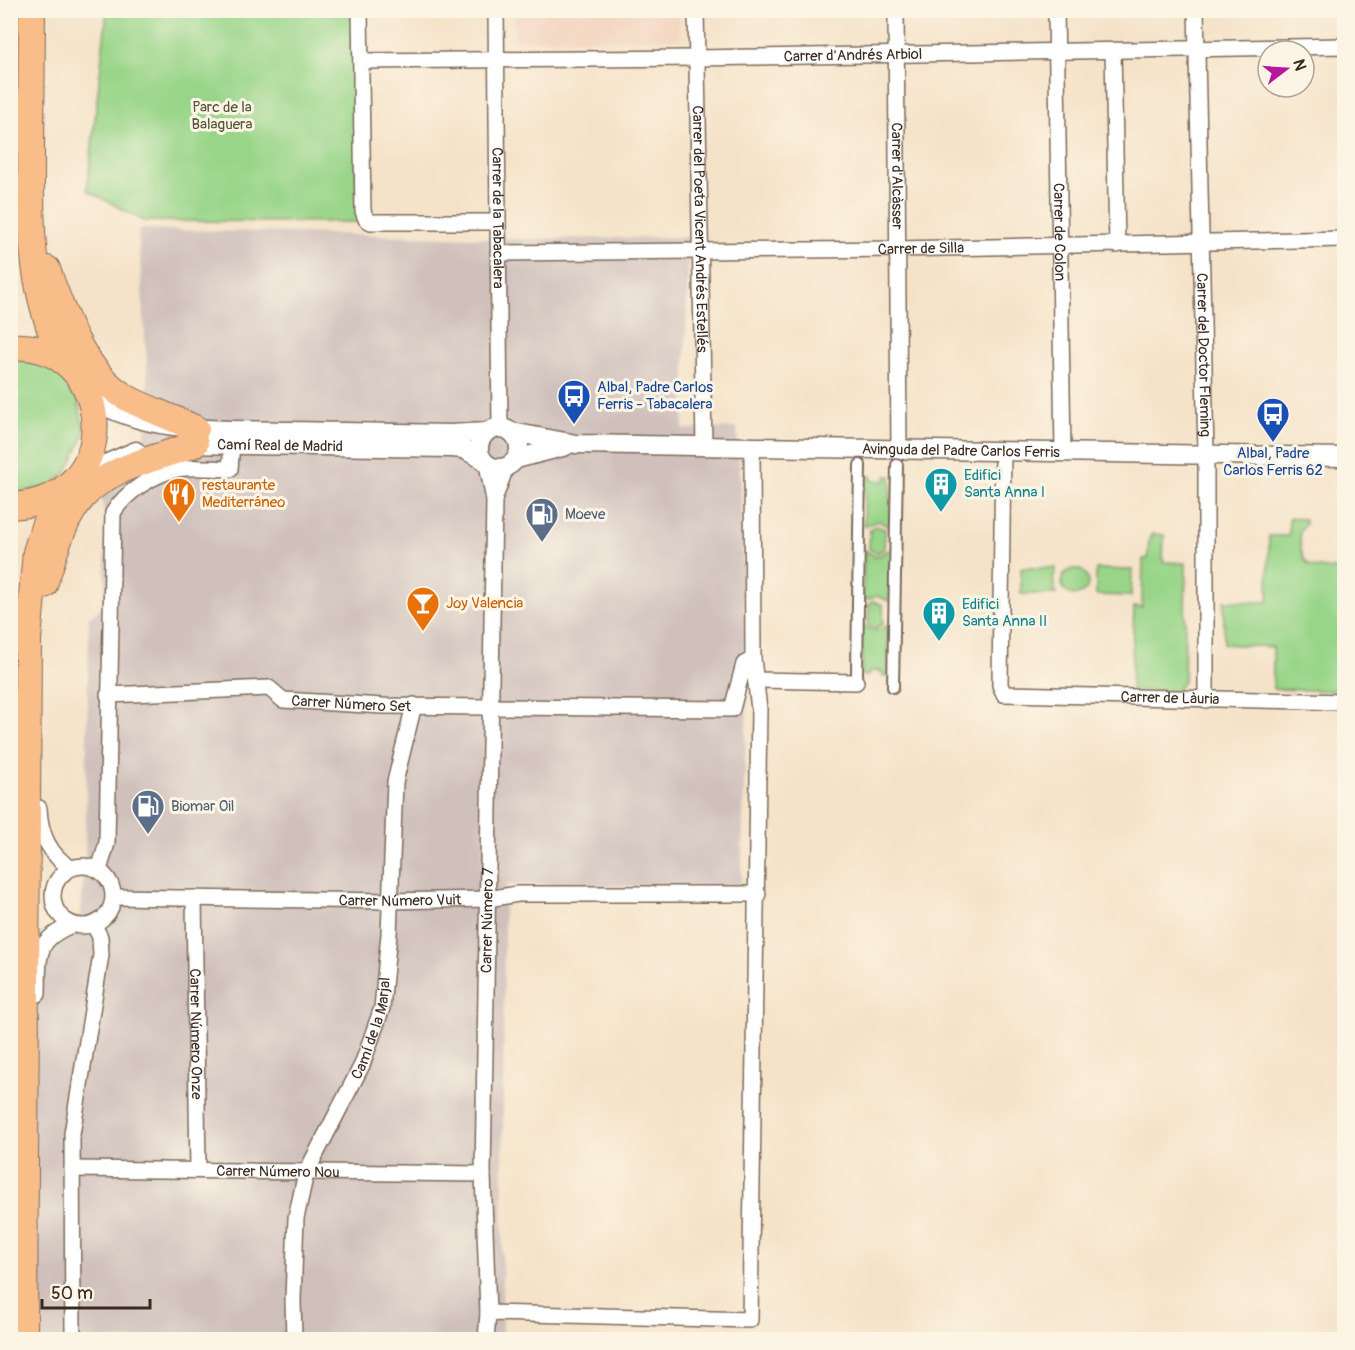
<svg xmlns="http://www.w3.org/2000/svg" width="1355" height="1350" font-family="Pangolin,sans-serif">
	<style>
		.built { fill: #f3d4bf }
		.industrial { fill: #cfc0bb }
		.green { fill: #99d589; stroke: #6a8054; stroke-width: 1.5 }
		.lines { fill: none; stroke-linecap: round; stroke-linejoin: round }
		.pedestrian-casing { stroke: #7c6b5a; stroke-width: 14 }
		.minor-casing { stroke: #7c6b5a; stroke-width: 18 }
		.tertiary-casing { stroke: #7c6b5a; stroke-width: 21 }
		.trunk-casing { stroke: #7c6b5a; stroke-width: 28 }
		.pedestrian { stroke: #fff; stroke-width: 10 }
		.minor { stroke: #fff; stroke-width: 15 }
		.tertiary { stroke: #fff; stroke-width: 18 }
		.trunk { stroke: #f9bd89; stroke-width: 26 }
		.labels { text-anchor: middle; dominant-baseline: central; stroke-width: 6; stroke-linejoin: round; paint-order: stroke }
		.street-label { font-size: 15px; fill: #3b2a1e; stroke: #fcf5e5 }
		.park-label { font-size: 15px; fill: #525539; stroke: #fcf5e5 }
		.transit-label { font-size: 15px; fill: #164399; stroke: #fcf5e5; text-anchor: start }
		.culture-label { font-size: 15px; fill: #0d838f; stroke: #fcf5e5; text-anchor: start }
		.food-label { font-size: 15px; fill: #c56008; stroke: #fcf5e5; text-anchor: start }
		.service-label { font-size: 15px; fill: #4e5e75; stroke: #fcf5e5; text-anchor: start }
	</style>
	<rect width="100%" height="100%" fill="#fcf5e5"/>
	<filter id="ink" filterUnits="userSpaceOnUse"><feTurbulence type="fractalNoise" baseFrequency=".0167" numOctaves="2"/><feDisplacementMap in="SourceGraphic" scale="12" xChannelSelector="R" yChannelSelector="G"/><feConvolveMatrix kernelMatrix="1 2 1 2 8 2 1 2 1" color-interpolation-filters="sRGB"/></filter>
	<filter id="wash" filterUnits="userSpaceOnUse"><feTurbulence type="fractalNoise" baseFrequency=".008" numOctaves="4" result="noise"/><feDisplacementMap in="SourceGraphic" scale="24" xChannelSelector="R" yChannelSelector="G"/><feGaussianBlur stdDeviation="1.35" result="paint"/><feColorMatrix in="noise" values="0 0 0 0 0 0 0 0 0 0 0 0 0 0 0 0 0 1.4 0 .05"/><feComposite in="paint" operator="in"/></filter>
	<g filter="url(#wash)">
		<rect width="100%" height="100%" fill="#f5e3c9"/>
		<path class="built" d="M515 11H679L680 39 515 40Z"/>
		<path class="industrial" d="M138 229 519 239 689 237 683 429 737 428 740 466 747 698 741 887 506 885 504 914 502 1339 11 1340V944L81 915 85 852 89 617 105 605V516L100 491 143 471 148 381Z"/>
		<g class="green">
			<path d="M107 11H355L357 222 144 221 87 190Z"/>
			<path d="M11 359 43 363 62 375 76 391 85 434 66 473 49 486 11 494Z"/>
			<path d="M865 476H871V480L885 481 886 476H891L890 527 878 521 864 526Z"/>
			<path d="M1289 518 1305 519V525L1300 530C1300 569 1308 569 1344 569V691L1273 689V647L1224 644V601L1268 602 1269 536H1289Z"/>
			<path d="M875 526 885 529 884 549 877 553 869 549 870 529Z"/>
			<path d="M1152 534 1164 535 1163 562 1186 563 1184 682 1176 691 1131 690 1134 607H1142L1143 559H1148L1149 538H1152Z"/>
			<path d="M864 550 876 557 890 550 889 601 877 596 863 601Z"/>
			<path d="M1021 568H1056L1053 579 1056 594H1021Z"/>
			<path d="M1096 569 1132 570 1131 596 1096 595Z"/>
			<circle cx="1075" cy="582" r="13"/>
			<path d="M873 601 883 605V624L875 628 868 624 869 604Z"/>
			<path d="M862 625 876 631 888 626V676H883L882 671H869L868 676H862Z"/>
		</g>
	</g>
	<g filter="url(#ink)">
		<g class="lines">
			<defs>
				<g id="pedestrian">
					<path d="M857 673 860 465"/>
					<path d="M893 687 897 465"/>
				</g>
				<g id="minor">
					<path d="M360 10 363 211 366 219 371 222H498"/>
					<path id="s1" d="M496 10 500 428"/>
					<path id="s2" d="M696 10 704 446"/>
					<path id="s3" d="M896 10 899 450"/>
					<path id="s4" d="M1056 10 1063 452"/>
					<path id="s5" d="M1196 10 1206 455V700"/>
					<path d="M1113 51 1117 245"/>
					<path id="s6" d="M361 61 697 58 1344 46"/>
					<path id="s7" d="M498 253 898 249 1344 239"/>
					<path id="s8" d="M1003 451 1000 685 1004 694 1344 702"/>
					<path d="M494 500 506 467"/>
					<path d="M757 680 856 682"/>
					<path id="s9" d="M108 695 269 688 283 700 383 706 732 709 744 664 753 659"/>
					<path d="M39 808C40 833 49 855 71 868"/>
					<circle cx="83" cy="896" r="30"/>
					<path d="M99 870 107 843 113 513C125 492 154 474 178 469 194 466 214 469 230 469L232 443"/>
					<path id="s10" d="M114 897 389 901 488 899 518 894H758"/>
					<path id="s11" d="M194 898 198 1170"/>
					<path d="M38 994C39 957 34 940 72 925"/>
					<path id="s12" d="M72 1169 483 1174"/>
					<path d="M488 1313 750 1320 759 709 753 659 752 448"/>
					<path d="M73 1340 72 1134 101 955 100 937 94 925"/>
					<path id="s13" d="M294 1340 293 1299 296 1218 306 1173 362 1065 382 1008 389 934 395 782 414 705"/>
					<path id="s14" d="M486 1340 488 1313 483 1174 494 500 487 464"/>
				</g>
				<g id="tertiary">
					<path d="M90 398C150 435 222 429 290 431 343 432 396 433 450 434L486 432"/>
					<circle cx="499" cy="448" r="20"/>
					<path id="s15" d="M512 432 576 444 1344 457"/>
					<path id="s16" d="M184 444 452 448 463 449 482 459"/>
					<path d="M516 459 566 446"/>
					<path d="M80 475 136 451"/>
				</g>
				<g id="trunk">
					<path d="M32 10C32 58 31 105 31 152 31 230 29 288 63 361"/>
					<path d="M47 269C63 314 84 375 129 399 150 410 174 418 196 429"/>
					<path d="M10 347C113 339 132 500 10 506"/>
					<path d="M44 585C54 555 62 521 83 497 109 466 160 458 195 444"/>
					<path d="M24 1340 28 640 36 552 53 498"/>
				</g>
			</defs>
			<use href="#pedestrian" class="pedestrian-casing"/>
			<use href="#minor" class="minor-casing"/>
			<use href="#tertiary" class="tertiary-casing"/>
			<use href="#trunk" class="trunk-casing"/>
			<use href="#pedestrian" class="pedestrian"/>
			<use href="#minor" class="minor"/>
			<use href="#tertiary" class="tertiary"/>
			<use href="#trunk" class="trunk"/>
		</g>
	</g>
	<defs>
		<symbol id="bus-pin" viewBox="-11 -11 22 30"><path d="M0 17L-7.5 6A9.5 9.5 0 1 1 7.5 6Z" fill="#1a4fb4" stroke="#fcf5e5"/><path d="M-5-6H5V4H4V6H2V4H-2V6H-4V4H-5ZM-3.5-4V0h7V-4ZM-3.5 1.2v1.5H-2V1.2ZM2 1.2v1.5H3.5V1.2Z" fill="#fff"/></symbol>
		<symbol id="building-pin" viewBox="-11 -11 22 30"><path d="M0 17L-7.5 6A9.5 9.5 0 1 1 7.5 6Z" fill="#0f9aa8" stroke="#fcf5e5"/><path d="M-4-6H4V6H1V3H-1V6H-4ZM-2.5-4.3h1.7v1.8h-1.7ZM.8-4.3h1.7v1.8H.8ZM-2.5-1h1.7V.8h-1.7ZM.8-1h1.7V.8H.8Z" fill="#fff"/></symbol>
		<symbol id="restaurant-pin" viewBox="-11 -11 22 30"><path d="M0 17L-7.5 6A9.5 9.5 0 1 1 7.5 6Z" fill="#e8710a" stroke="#fcf5e5"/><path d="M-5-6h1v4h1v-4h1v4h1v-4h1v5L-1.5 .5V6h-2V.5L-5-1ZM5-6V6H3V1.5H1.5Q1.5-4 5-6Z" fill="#fff"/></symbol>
		<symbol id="fuel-pin" viewBox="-11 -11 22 30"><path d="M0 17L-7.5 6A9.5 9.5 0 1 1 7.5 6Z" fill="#5c6f8a" stroke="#fcf5e5"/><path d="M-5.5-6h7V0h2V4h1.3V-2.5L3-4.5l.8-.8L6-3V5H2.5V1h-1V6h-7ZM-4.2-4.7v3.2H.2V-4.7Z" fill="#fff"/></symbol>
		<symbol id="bar-pin" viewBox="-11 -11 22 30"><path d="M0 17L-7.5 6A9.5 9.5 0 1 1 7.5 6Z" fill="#e8710a" stroke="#fcf5e5"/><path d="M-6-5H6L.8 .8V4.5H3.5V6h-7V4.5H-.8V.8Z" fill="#fff"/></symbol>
	</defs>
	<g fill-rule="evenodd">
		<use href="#bus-pin" x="555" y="377" width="38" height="52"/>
		<use href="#bus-pin" x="1254" y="395" width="38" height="52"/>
		<use href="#building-pin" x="922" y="465" width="38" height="52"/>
		<use href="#restaurant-pin" x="160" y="475" width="38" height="52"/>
		<use href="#fuel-pin" x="523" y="495" width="38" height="52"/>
		<use href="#bar-pin" x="404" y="584" width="38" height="52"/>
		<use href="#building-pin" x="920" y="594" width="38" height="52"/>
		<use href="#fuel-pin" x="129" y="787" width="38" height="52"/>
	</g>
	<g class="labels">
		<g class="street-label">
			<text stroke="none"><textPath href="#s6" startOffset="492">Carrer d'Andrés Arbiol</textPath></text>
			<text stroke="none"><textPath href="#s3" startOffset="166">Carrer d'Alcàsser</textPath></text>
			<text stroke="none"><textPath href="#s1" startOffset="208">Carrer de la Tabacalera</textPath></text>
			<text stroke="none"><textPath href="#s2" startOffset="219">Carrer del Poeta Vicent Andrés Estellés</textPath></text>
			<text stroke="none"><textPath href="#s4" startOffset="222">Carrer de Colon</textPath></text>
			<text stroke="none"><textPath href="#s7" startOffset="423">Carrer de Silla</textPath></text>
			<text stroke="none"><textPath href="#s5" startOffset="345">Carrer del Doctor Fleming</textPath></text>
			<text stroke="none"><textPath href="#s16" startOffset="96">Camí Real de Madrid</textPath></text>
			<text stroke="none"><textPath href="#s15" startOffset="450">Avinguda del Padre Carlos Ferris</textPath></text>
			<text stroke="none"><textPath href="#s8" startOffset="410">Carrer de Làuria</textPath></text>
			<text stroke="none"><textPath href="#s9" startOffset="248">Carrer Número Set</textPath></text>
			<text stroke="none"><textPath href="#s10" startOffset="286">Carrer Número Vuit</textPath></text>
			<text stroke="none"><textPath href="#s14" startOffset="420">Carrer Número 7</textPath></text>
			<text stroke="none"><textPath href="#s13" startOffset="328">Camí de la Marjal</textPath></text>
			<text stroke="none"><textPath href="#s11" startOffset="136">Carrer Número Onze</textPath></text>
			<text stroke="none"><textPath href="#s12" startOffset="206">Carrer Número Nou</textPath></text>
		</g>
		<g class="park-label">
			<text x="222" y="107">Parc de la<tspan x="222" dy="17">Balaguera</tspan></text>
		</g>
		<g class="transit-label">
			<text x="597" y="387">Albal, Padre Carlos<tspan x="597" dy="17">Ferris - Tabacalera</tspan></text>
			<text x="1273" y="453" text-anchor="middle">Albal, Padre<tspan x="1273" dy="17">Carlos Ferris 62</tspan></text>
		</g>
		<g class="culture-label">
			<text x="964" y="475">Edifici<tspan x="964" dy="17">Santa Anna I</tspan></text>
			<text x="962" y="604">Edifici<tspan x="962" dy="17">Santa Anna II</tspan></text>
		</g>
		<g class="food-label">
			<text x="202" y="485">restaurante<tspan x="202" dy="17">Mediterráneo</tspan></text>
			<text x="446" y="603">Joy Valencia</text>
		</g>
		<g class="service-label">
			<text x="565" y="514">Moeve</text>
			<text x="171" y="806">Biomar Oil</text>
		</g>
	</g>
	<rect width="1355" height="1350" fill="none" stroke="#fcf5e5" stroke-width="36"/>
	<g transform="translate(1286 69) rotate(73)"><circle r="28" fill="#fcf5e5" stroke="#afa495" stroke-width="1.5"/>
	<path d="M0-4.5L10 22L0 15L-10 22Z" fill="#b5179e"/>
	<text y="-9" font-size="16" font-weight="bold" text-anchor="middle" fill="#3b2a1e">N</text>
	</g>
	<path d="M42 1299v9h108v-9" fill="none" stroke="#3b2a1e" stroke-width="3"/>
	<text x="51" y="1299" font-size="18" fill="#3b2a1e" stroke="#fcf5e5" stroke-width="4.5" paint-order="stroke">50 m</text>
</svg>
